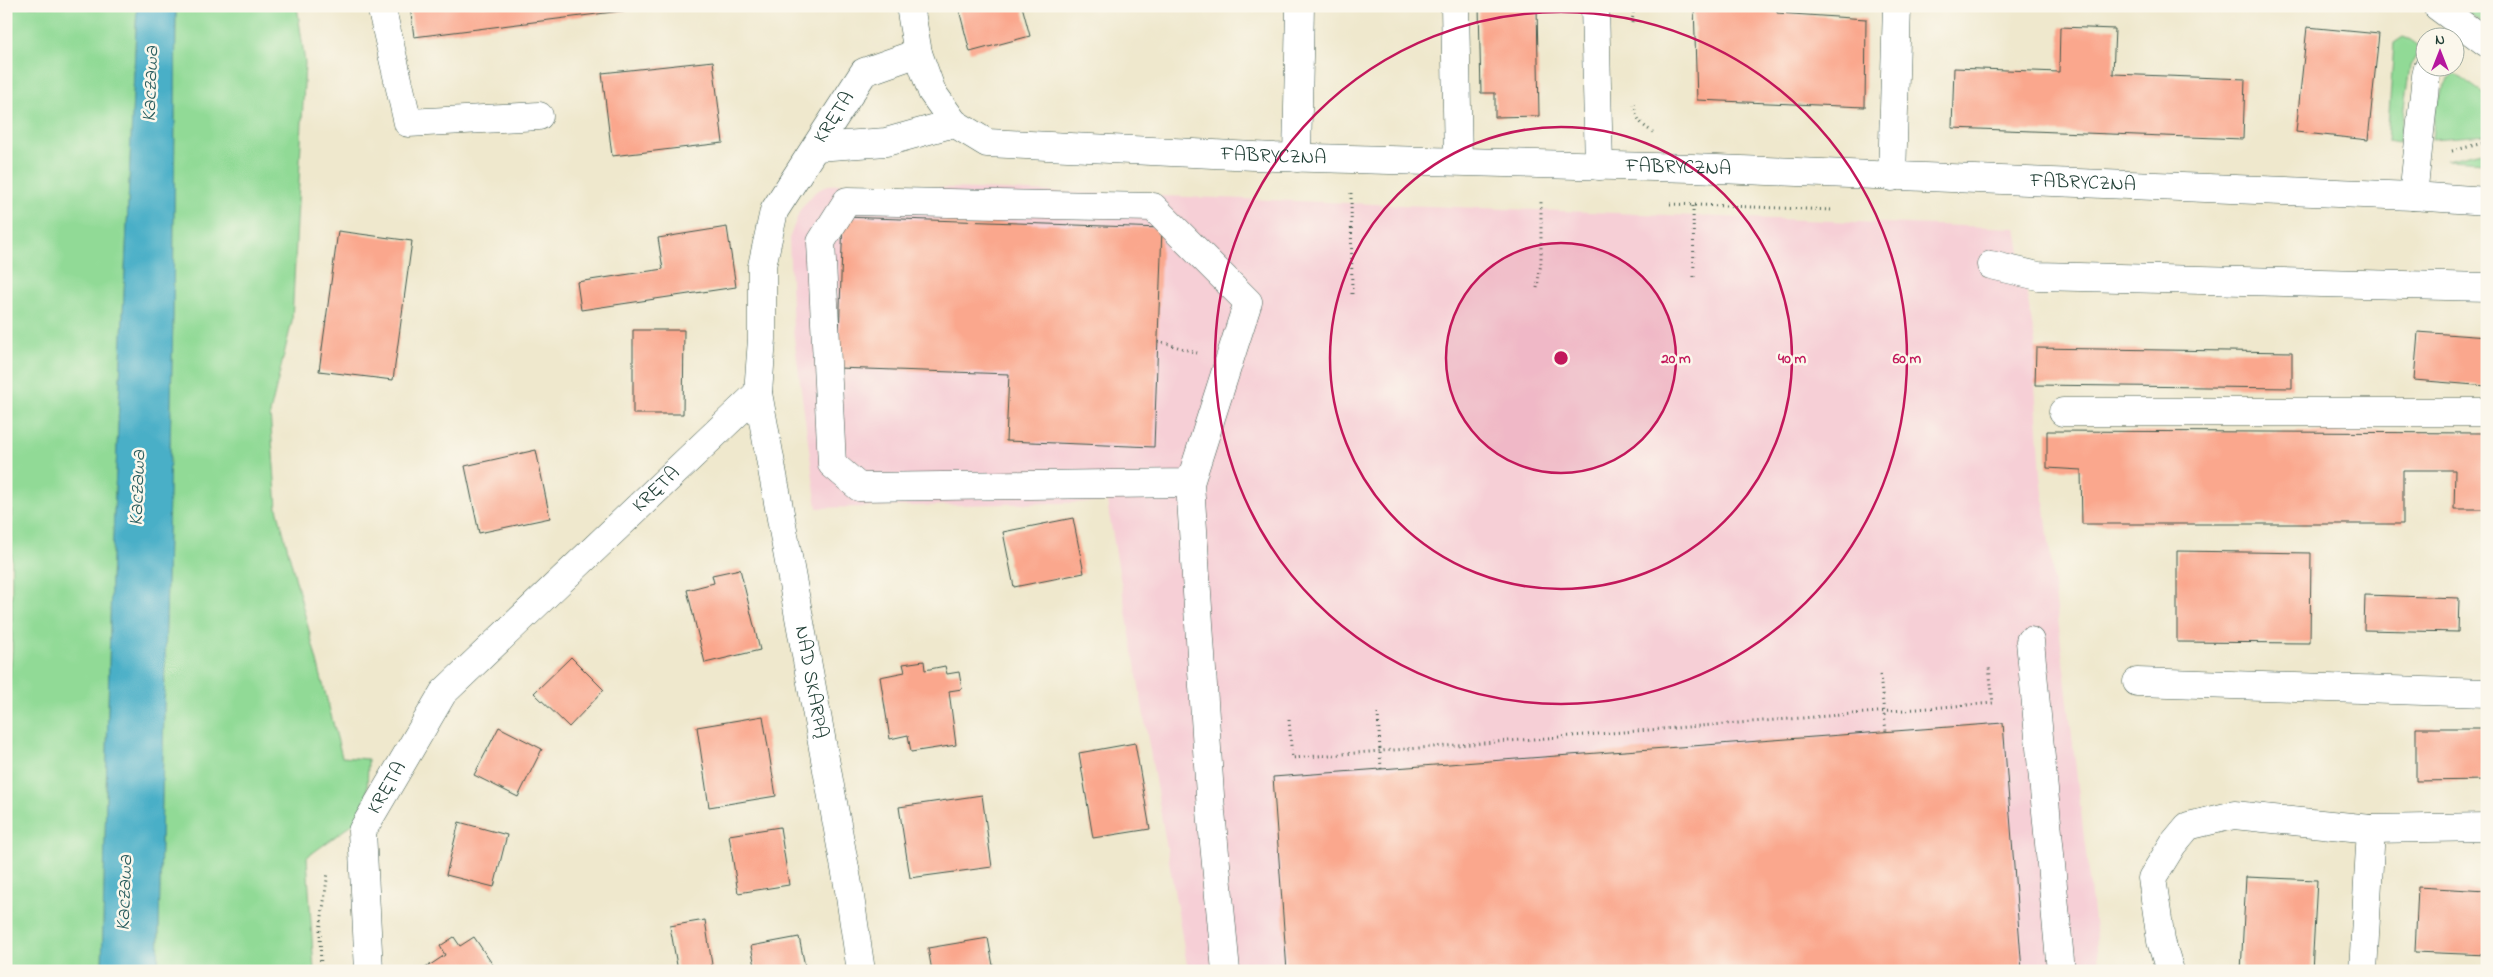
<svg xmlns="http://www.w3.org/2000/svg" width="2493" height="977" font-family="'Indie Flower',sans-serif">
	<style>
		.built { fill: #f6cfd6 }
		.green { fill: #91da96; stroke: #588c65 }
		.water { fill: #48afc7; stroke: #34767e }
		.building { fill: #faa78d }
		.lines { fill: none; stroke-linecap: round; stroke-linejoin: round }
		.minor-casing { stroke: #3e574b; stroke-width: 29 }
		.path { stroke: #3e574b; stroke-width: 3; stroke-dasharray: 1 4; stroke-linecap: butt }
		.minor { stroke: #fff; stroke-width: 28 }
		.ring { fill: none; stroke: #c2185b; stroke-width: 2.5 }
		.labels { text-anchor: middle; dominant-baseline: central; stroke-width: 5; stroke-linejoin: round; paint-order: stroke }
		.street-label { font-size: 20px; fill: #1f3d34; stroke: #fbf7ec }
		.water-label { font-size: 21px; font-style: italic; fill: #2b5f60; stroke: #fbf7ec }
		.centre { fill: #c2185b; stroke: #fbf7ec; stroke-width: 2.5 }
		.ring-label { font-size: 15px; text-anchor: middle; font-weight: bold; fill: #c2185b; stroke: #fbf7ec; stroke-width: 5; stroke-linejoin: round; paint-order: stroke }
	</style>
	<rect width="100%" height="100%" fill="#fbf7ec"/>
	<filter id="ink" filterUnits="userSpaceOnUse"><feTurbulence type="fractalNoise" baseFrequency=".02" numOctaves="2"/><feDisplacementMap in="SourceGraphic" scale="10" xChannelSelector="R" yChannelSelector="G"/><feConvolveMatrix kernelMatrix="1 2 1 2 8 2 1 2 1" color-interpolation-filters="sRGB"/></filter>
	<filter id="wash" filterUnits="userSpaceOnUse"><feTurbulence type="fractalNoise" baseFrequency=".0096" numOctaves="4" result="noise"/><feDisplacementMap in="SourceGraphic" scale="20" xChannelSelector="R" yChannelSelector="G"/><feGaussianBlur stdDeviation="1.12" result="paint"/><feColorMatrix in="noise" values="0 0 0 0 0 0 0 0 0 0 0 0 0 0 0 0 0 1.4 0 .05"/><feComposite in="paint" operator="in"/></filter>
	<g filter="url(#wash)">
		<rect width="100%" height="100%" fill="#efe8cd"/>
		<path class="built" d="M843 184 2016 228 2036 348 2035 385 2041 475 2100 971H1188L1107 502 817 508 793 330 789 239 800 210 815 192 828 185Z"/>
		<g class="green">
			<path d="M6 6H137L111 580 102 971H6V722L12 650 11 451 6 409Z"/>
			<path d="M176 6H297L305 63 292 321 270 413 277 508 342 757 368 759 367 796 355 822 307 857 314 971H158L173 316Z"/>
			<path d="M2460 6H2469L2487 18V27Z"/>
			<path d="M2403 37 2411 40 2420 50 2410 66 2399 143 2387 141 2394 43Z"/>
			<path d="M2455 73 2487 96V135L2432 139C2435 113 2435 92 2455 73Z"/>
			<path d="M2487 151V162L2446 160Z"/>
		</g>
		<path class="water" d="M137 6H176L173 316 158 971H102L111 580Z"/>
		<g id="blocks">
			<g class="building">
				<path d="M410 6H653V7L414 37Z"/>
				<path d="M958 6H1022L1030 36 970 52Z"/>
				<path d="M1479 6H1537L1539 116 1495 117V93H1481Z"/>
				<path d="M1694 6H1777V13L1866 19 1865 107 1697 100Z"/>
				<path d="M2060 27 2115 29 2113 74 2245 79 2243 139 1952 128 1954 68 2059 72Z"/>
				<path d="M2307 27 2379 34 2368 140 2296 132Z"/>
				<path d="M713 61 723 143 612 156 602 73Z"/>
				<path d="M843 217 1162 228 1154 447 1006 441 1009 374 838 368Z"/>
				<path d="M727 227 736 287 581 310 577 282 663 269 658 238Z"/>
				<path d="M338 231 412 241 393 380 319 371Z"/>
				<path d="M633 330H684L683 414H633Z"/>
				<path d="M2418 332 2487 337V386L2414 380Z"/>
				<path d="M2036 348 2292 352V388L2035 385Z"/>
				<path d="M2047 431 2487 433V509H2454L2455 470H2403V524H2082L2081 470 2047 468Z"/>
				<path d="M536 450 550 518 479 533 465 466Z"/>
				<path d="M1073 518 1084 573 1014 587 1003 532Z"/>
				<path d="M2177 551 2311 553 2310 643 2177 642Z"/>
				<path d="M740 569 760 650 705 663 687 590 714 583 712 575Z"/>
				<path d="M2365 595 2459 598 2458 632 2364 630Z"/>
				<path d="M571 657 604 690 569 727 534 693Z"/>
				<path d="M924 661 925 670 945 666 947 674 959 672 962 689 949 691 956 745 911 752 908 735 890 739 880 677 905 672 903 664Z"/>
				<path d="M763 716 776 796 709 807 697 727Z"/>
				<path d="M2003 723 2022 971H1287L1273 777Z"/>
				<path d="M499 727 542 749 518 797 474 775Z"/>
				<path d="M2416 728H2487V780L2416 781Z"/>
				<path d="M1135 743 1150 829 1093 838 1079 753Z"/>
				<path d="M982 795 992 867 910 878 899 807Z"/>
				<path d="M459 822 507 835 494 887 446 875Z"/>
				<path d="M780 827 789 885 738 893 729 835Z"/>
				<path d="M2246 877 2317 880 2312 971H2241Z"/>
				<path d="M2418 887 2487 891V955L2415 952Z"/>
				<path d="M705 920 713 971H678L670 926Z"/>
				<path d="M454 937 460 946 474 937 497 971H426L424 969 445 955 440 946Z"/>
				<path d="M799 937 806 971H756L751 946Z"/>
				<path d="M988 938 994 971H932L928 948Z"/>
			</g>
		</g>
	</g>
	<g filter="url(#ink)">
		<use href="#blocks" fill-opacity="0" stroke="#3e574b" stroke-width="1"/>
		<g class="lines">
			<defs>
				<g id="minor">
					<path d="M381 6 408 123 539 116"/>
					<path d="M1455 6 1458 161"/>
					<path d="M1595 6 1599 166"/>
					<path d="M2437 6 2487 43"/>
					<path id="s1" d="M918 53 932 92 954 123 987 143 1275 157 1692 168 2413 196 2487 201"/>
					<path d="M817 147 886 142 954 123"/>
					<path d="M1297 158 1300 6"/>
					<path d="M1892 177 1897 6"/>
					<path d="M2413 196 2426 76 2428 68"/>
					<path d="M1991 265 2038 276 2487 287"/>
					<path id="s2" d="M758 393 849 890 861 971"/>
					<path d="M2063 412H2487"/>
					<path d="M1190 483 859 487 832 464 821 242 847 201 1153 207 1248 302 1190 483 1211 811 1226 971"/>
					<path d="M2030 641 2061 971"/>
					<path d="M2137 682 2487 693"/>
					<path id="s3" d="M369 971 362 831 443 693 758 393 762 339V266L774 211 864 72 918 53 910 6"/>
					<path d="M2170 971 2161 941 2152 878 2173 844 2188 826 2234 815 2371 829 2487 827"/>
					<path d="M2363 971 2371 829"/>
				</g>
			</defs>
			<use href="#minor" class="minor-casing"/>
			<g class="path">
				<path d="M1632 23 1634 6"/>
				<path d="M1634 104C1636 119 1641 125 1653 132"/>
				<path d="M2452 151 2487 142"/>
				<path d="M1351 193 1352 297"/>
				<path d="M1670 204 1834 210"/>
				<path d="M1693 206 1694 280"/>
				<path d="M1537 288 1541 263V199"/>
				<path d="M1158 341 1197 353"/>
				<path d="M6 494V515"/>
				<path d="M1880 675 1886 732"/>
				<path d="M1378 713 1381 769"/>
				<path d="M1289 720 1292 758 1993 703 1989 667"/>
				<path d="M321 971 320 931 328 872"/>
			</g>
			<use href="#minor" class="minor"/>
		</g>
	</g>
	<circle cx="1561" cy="358" r="115" fill="#c2185b" fill-opacity=".12"/>
	<g class="ring">
		<circle cx="1561" cy="358" r="115"/>
		<circle cx="1561" cy="358" r="231"/>
		<circle cx="1561" cy="358" r="346"/>
	</g>
	<g class="labels">
		<g class="street-label">
			<text stroke="none"><textPath href="#s3" startOffset="1030">KRĘTA</textPath></text>
			<text stroke="none"><textPath href="#s1" startOffset="405">FABRYCZNA</textPath></text>
			<text stroke="none"><textPath href="#s1" startOffset="810">FABRYCZNA</textPath></text>
			<text stroke="none"><textPath href="#s1" startOffset="1215">FABRYCZNA</textPath></text>
			<text stroke="none"><textPath href="#s3" startOffset="595">KRĘTA</textPath></text>
			<text stroke="none"><textPath href="#s2" startOffset="294">NAD SKARPĄ</textPath></text>
			<text stroke="none"><textPath href="#s3" startOffset="190">KRĘTA</textPath></text>
		</g>
		<g class="water-label">
			<text transform="translate(151 84) rotate(-88)">Kaczawa</text>
			<text transform="translate(138 488) rotate(-88)">Kaczawa</text>
			<text transform="translate(125 893) rotate(-88)">Kaczawa</text>
		</g>
	</g>
	<circle cx="1561" cy="358" r="8" class="centre"/>
	<g class="ring-label">
		<text x="1676" y="363">20 m</text>
		<text x="1792" y="363">40 m</text>
		<text x="1907" y="363">60 m</text>
	</g>
	<rect width="2493" height="977" fill="none" stroke="#fbf7ec" stroke-width="25"/>
	<g transform="translate(2440 52)"><circle r="24" fill="#fbf7ec" stroke="#a3ada2"/>
	<path d="M0-4L9 19L0 12L-9 19Z" fill="#b5179e"/>
	<text y="-8" font-size="14" font-weight="bold" text-anchor="middle" fill="#1f3d34">N</text>
	</g>
</svg>
